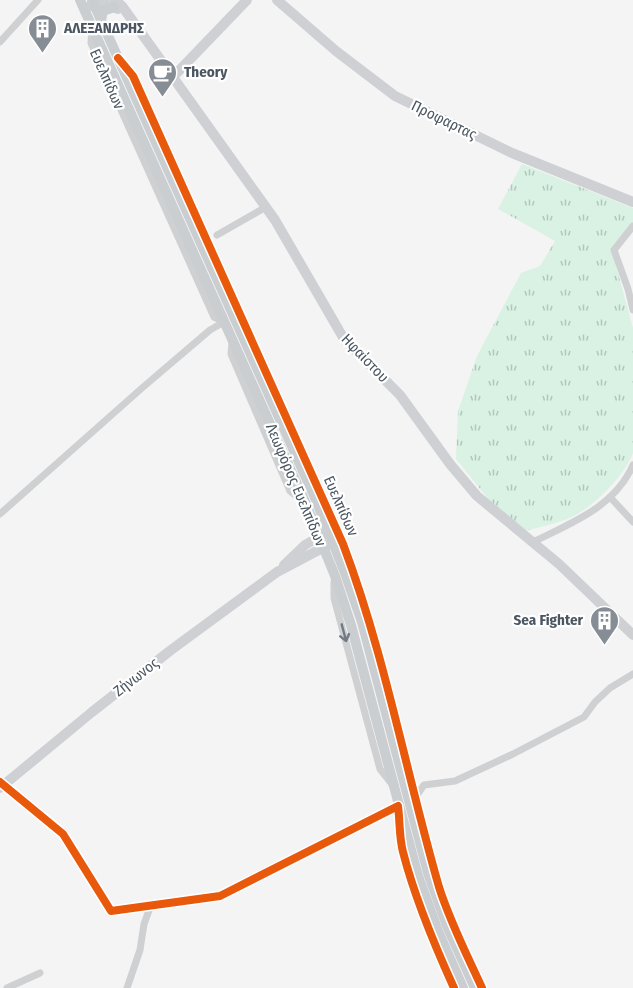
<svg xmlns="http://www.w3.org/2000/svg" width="633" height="988" font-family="'Fira Sans Condensed',sans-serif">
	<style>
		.grass { fill: url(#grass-tufts) }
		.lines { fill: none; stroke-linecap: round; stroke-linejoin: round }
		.street { stroke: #ced0d2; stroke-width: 7 }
		.secondary { stroke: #ced0d4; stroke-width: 10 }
		.primary { stroke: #caced1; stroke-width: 10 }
		.cycleway-casing { stroke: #fff; stroke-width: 11 }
		.cycleway { stroke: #e8590c; stroke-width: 8 }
		.oneway { stroke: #727b83 }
		.labels { text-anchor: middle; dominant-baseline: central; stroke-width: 4.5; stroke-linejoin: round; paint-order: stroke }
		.poi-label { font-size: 15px; font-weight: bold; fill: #4a5661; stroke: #fff; text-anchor: start }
		.street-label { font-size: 15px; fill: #4a5661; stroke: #fff }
	</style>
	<defs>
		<pattern id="grass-tufts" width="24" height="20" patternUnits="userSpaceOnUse" patternTransform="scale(1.5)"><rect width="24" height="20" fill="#d9f2e3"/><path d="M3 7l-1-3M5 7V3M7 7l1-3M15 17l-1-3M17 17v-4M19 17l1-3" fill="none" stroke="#b2c7bb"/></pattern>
	</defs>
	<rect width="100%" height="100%" fill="#f4f4f4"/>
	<path class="grass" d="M522 164 633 208V221L611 248 633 328V453C624 477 591 510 567 519 554 524 539 527 525 531L489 500 456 459 458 411 477 356 521 273 540 266 555 241 498 209Z"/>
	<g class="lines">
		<g class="street">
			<path d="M92 27 91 43 214 317 224 322"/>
			<path d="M0 42 38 0"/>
			<path d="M123 62 133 76 343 544C385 655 406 773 439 887 450 922 467 955 482 988"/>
			<path d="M633 226 614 250 628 289 633 310"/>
			<path d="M217 235 266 207"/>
			<path d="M232 342 231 354 290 491 305 503"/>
			<path d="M610 497 633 522"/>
			<path d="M0 514 142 388 210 330 224 322"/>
			<path d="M533 542C571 523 615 507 633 465"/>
			<path d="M334 582V598L380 769 391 783"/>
			<path d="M2 783 63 834 111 911 220 896 398 806 399 810"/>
			<path d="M415 798 424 785 455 781 513 754 584 717 595 702 610 688 633 674"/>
			<path d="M400 824C405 882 430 935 454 988"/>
			<path d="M7 988 40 973"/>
			<path d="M127 988 140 950 144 924 151 905"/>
		</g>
		<g class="secondary">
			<path d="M115 0 122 6 275 220 344 339 400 395 450 464 477 496 559 564 633 635"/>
			<path d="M277 0 336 51 395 96 512 153 633 202"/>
			<path d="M85 8 100 2 118 9"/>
			<path d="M172 78 247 0"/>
			<path d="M284 565 305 545 326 533"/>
			<path d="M0 788 92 712 171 650 277 572 330 544"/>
		</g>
		<g class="primary">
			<path d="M80 0 306 504 335 576 351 625 418 876 438 931 463 988"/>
			<path d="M92 0 316 500 345 573 362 622 428 873 447 926 475 988"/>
			<path d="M101 20 103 11 114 7"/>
		</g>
		<defs>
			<g id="cycleway">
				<path d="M118 58 133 76 343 544C385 655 406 773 439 887 450 922 467 955 482 988"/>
				<path d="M0 782 63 834 111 911 220 896 398 806C400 821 399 837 403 852 415 899 434 944 454 988"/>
			</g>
		</defs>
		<use href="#cycleway" class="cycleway-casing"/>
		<use href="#cycleway" class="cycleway"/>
	</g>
	<defs><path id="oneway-shaft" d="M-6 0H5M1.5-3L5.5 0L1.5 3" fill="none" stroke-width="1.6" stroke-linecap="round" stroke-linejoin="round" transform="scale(1.5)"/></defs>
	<use class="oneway" href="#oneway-shaft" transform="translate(344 633) rotate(75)"/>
	<defs>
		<symbol id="building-pin" viewBox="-11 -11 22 30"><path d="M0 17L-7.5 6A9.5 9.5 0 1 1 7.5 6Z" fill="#868d94" stroke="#fff"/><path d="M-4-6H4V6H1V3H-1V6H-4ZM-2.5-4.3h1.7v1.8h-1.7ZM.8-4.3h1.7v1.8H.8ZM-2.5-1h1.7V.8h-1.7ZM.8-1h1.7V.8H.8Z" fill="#fff"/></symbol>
		<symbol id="cafe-pin" viewBox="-11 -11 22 30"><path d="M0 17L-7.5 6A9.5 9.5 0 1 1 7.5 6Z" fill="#868d94" stroke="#fff"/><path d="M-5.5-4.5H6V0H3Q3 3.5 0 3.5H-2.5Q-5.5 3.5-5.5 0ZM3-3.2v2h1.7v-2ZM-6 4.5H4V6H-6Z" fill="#fff"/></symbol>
	</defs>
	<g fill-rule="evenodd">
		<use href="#building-pin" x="26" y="12" width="33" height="45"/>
		<use href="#cafe-pin" x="146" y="56" width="33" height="45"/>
		<use href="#building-pin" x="588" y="604" width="33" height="45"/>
	</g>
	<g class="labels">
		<g class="poi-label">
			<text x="64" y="28">ΑΛΕΞΑΝΔΡΗΣ</text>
			<text x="184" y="72">Theory</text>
			<text x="583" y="620" text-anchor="end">Sea Fighter</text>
		</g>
		<g class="street-label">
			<text transform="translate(107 79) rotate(66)">Ευελπίδων</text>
			<text transform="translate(444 120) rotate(26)">Προφαρτας</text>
			<text transform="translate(365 358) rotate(46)">Ηφαίστου</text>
			<text transform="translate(296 485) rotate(67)">Λεωφόρος Ευελπίδων</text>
			<text transform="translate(341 506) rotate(66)">Ευελπίδων</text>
			<text transform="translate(136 677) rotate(-38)">Ζήνωνος</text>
		</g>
	</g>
</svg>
